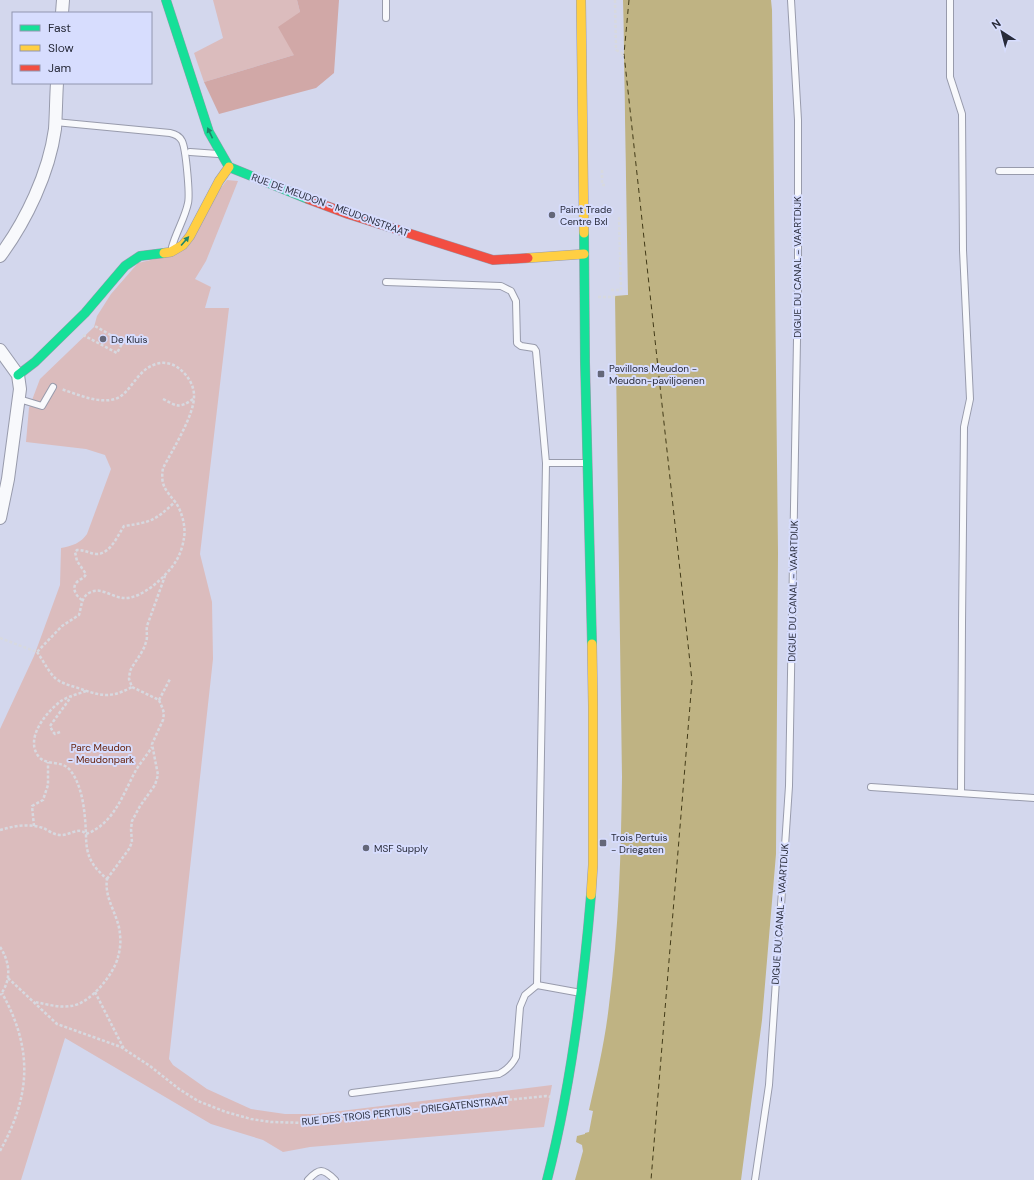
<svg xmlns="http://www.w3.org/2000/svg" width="1034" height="1180" font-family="'DM Sans',sans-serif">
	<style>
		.green { fill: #dbbcbd }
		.forest { fill: #d1a8a7 }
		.water { fill: #bfb383 }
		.pier { fill: #d3d7ed }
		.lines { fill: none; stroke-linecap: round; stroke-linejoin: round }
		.ferry { stroke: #433b18; stroke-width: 1; stroke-dasharray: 5 4; stroke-linecap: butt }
		.lane-casing { stroke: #989bac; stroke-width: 8 }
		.street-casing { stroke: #989bac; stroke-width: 14 }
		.fast-casing { stroke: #989bac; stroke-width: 10 }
		.slow-casing { stroke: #989bac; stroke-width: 10 }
		.jam-casing { stroke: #989bac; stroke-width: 10 }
		.path { stroke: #d7d9e0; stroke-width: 2.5; stroke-dasharray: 3 2; stroke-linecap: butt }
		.lane { stroke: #f8f9fc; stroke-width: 6 }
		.street { stroke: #f8f9fc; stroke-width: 12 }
		.fast { stroke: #16e098; stroke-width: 9 }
		.slow { stroke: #ffcf43; stroke-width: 9 }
		.jam { stroke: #f24e42; stroke-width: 9 }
		.oneway { fill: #1f8669 }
		.poi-dot { fill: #646779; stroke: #d7ddfe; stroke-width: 1.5 }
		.labels { text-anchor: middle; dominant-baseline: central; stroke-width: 4; stroke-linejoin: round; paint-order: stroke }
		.street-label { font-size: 10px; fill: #282b3a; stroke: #d7ddfe }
		.poi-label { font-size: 10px; fill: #282b3a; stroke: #d7ddfe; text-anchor: start }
		.park-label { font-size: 10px; fill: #65200b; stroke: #d7ddfe }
	</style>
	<rect width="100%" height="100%" fill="#d3d7ed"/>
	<g class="green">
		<path d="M213 0H297L300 12 294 55 204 82 194 53 223 38Z"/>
		<path d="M227 180 238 181 206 261 195 279 211 287 205 308H229L200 554 212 602 213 659 169 1059 173 1065 207 1089 251 1109 285 1114H316L552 1085 544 1127 310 1147 283 1152 263 1140 211 1124 65 1038 21 1180H0V729L34 656 60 585 61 548C72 546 81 543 87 534L111 469 105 455 86 449 26 442 29 408 40 379 94 327 97 316 111 294 138 263 168 256Z"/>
	</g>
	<path class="forest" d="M297 0H339L334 73 316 88 219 114 204 82 294 55 278 27 300 12Z"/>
	<path class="water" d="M623 0H771L772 10 778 553 776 854 762 1020 741 1180H575L583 1151 582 1145 576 1142 577 1136 585 1134V1133L589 1132 593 1111 589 1110C597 1075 605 1041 609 1005 619 930 621 853 622 777L615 296 627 295Z"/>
	<path class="pier" d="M621 0H623L628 295H613L615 294 626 293Z"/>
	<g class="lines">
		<path class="ferry" d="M629 0 624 54 692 681 651 1180"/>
		<defs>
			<g id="lane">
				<path d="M950 0V77L962 114 963 250 970 399 964 427 962 624 961 793"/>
				<path d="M386 18V0"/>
				<path d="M55 122 170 133C175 134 180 137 182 141 186 149 190 195 188 203 185 218 176 232 172 247"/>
				<path d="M190 152 218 154"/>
				<path d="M999 171H1034"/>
				<path d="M19 399 42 406 53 387"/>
				<path d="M546 463H587"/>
				<path d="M871 787 1034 798"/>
				<path d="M537 985 581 993"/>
				<path d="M352 1093 499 1074C507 1070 512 1065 516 1057L520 1007 525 995 537 985 546 463 536 351 534 348 521 346 517 343 516 301 511 291 501 286 386 282"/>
				<path d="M308 1180C319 1168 323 1168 335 1180"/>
				<path d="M755 1180 769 1085 789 786 798 284V120L791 0"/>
			</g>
			<g id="street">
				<path d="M62 13 63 0"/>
				<path d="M0 256C26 221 49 173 55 129 56 114 56 98 57 83"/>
				<path d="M0 350 18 375 20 389 8 479 0 518"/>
			</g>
			<g id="fast">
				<path d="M166 0 209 132 229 167 308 199"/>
				<path d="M584 233 585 362 592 644"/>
				<path d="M18 375 35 362 85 313 125 266 140 256 164 253"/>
				<path d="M547 1180C571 1087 583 991 591 895"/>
			</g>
			<g id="slow">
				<path d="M581 0 584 233"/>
				<path d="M164 253 171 252 183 245 190 236 219 181 229 167"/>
				<path d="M528 258 584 254"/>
				<path d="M591 895 593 865V706L592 644"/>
			</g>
			<path id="jam" d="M308 199 348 214 493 260 528 258"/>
		</defs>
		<use href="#lane" class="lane-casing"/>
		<use href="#street" class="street-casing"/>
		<use href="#fast" class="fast-casing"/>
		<use href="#slow" class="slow-casing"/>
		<use href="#jam" class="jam-casing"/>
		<g class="path">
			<path d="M615 0 616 50 624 54 622 56"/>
			<path d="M602 170V185H605"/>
			<path d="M611 290H621L619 215"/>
			<path d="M598 297H614V295"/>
			<path d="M83 335 117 353 123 342 93 325"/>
			<path d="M163 399C177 406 179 409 193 399"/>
			<path d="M82 600C76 596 72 589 76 583 79 579 84 579 86 574L77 561 75 552 77 550C84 550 89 553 96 554 110 555 118 535 124 526 152 522 154 521 175 502"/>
			<path d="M0 638 37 652 62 626 79 615C82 605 81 596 91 592 101 587 112 597 123 598 141 600 167 576 176 561 180 555 183 545 184 538 186 527 182 512 176 503 166 490 160 486 163 468 173 449 195 414 194 395 194 386 188 376 182 371 175 364 165 361 156 364 136 370 131 394 115 399 98 404 77 394 61 389"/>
			<path d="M37 652C43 660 48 671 55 678 61 683 68 685 75 687 99 695 108 700 132 687"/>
			<path d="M86 691C78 694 69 696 61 701 46 712 24 739 39 757 47 766 62 760 70 770 83 786 85 813 86 834 114 824 123 794 136 770 141 762 147 755 152 747"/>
			<path d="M159 700 170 679"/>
			<path d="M60 732 55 734 53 732 50 726 71 697"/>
			<path d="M34 826 32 806 43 800 48 785V762"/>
			<path d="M0 830C14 826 29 823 43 828 48 830 54 835 60 835 69 836 79 826 86 834 86 856 91 865 107 879 104 900 119 915 120 935 121 942 120 950 118 957 114 974 90 1004 71 1006 59 1008 46 1004 35 1002"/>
			<path d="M107 879 129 849 132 842 131 829 132 821 140 806 155 785 158 775 152 744 163 720 164 713 162 707 159 700 132 687 129 679 130 671C135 661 143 653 146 642 148 637 146 632 147 626L165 576"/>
			<path d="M0 947C10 962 12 980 0 995"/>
			<path d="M8 978 57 1024 121 1047 150 1066 179 1089 198 1101 226 1112 251 1119 271 1122 309 1123 428 1108 546 1096 551 1097"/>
			<path d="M95 992 124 1049"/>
			<path d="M0 1151C31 1095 33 1049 2 993"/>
		</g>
		<use href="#lane" class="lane"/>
		<use href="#street" class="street"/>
		<use href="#fast" class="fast"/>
		<use href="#slow" class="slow"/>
		<use href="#jam" class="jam"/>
	</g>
	<defs><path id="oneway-solid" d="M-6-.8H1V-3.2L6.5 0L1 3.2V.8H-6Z"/></defs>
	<g class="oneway">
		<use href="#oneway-solid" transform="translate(210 133) rotate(-115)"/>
		<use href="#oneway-solid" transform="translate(185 241) rotate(-49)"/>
	</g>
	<g class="poi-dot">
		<circle cx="552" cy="215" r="4"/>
		<circle cx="103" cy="339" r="4"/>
		<rect x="597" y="370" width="8" height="8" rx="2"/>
		<rect x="599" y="839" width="8" height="8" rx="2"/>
		<circle cx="366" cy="848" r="4"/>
	</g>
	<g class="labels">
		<g class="street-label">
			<text transform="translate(330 205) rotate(20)">RUE DE MEUDON - MEUDONSTRAAT</text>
			<text transform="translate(797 267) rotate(-90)">DIGUE DU CANAL - VAARTDIJK</text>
			<text transform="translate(793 591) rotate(-89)">DIGUE DU CANAL - VAARTDIJK</text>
			<text transform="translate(780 914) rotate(-86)">DIGUE DU CANAL - VAARTDIJK</text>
			<text transform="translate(405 1111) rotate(-6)">RUE DES TROIS PERTUIS - DRIEGATENSTRAAT</text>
		</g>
		<g class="poi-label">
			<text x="560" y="209">Paint Trade<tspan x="560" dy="12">Centre Bxl</tspan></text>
			<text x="111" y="339">De Kluis</text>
			<text x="609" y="368">Pavillons Meudon -<tspan x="609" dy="12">Meudon-paviljoenen</tspan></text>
			<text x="611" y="837">Trois Pertuis<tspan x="611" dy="12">- Driegaten</tspan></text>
			<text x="374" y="848">MSF Supply</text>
		</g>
		<g class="park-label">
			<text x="101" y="747">Parc Meudon<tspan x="101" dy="12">- Meudonpark</tspan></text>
		</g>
	</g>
	<rect x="12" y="12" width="140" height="72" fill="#d7ddfe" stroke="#9196b0"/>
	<rect x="20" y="25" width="20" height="6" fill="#16e098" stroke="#9196b0"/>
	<text x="48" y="32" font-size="12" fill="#282b3a">Fast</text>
	<rect x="20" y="45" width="20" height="6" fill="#ffcf43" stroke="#9196b0"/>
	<text x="48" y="52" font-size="12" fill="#282b3a">Slow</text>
	<rect x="20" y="65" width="20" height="6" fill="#f24e42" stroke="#9196b0"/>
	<text x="48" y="72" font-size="12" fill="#282b3a">Jam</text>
	<g transform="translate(1002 32) rotate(324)" stroke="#d7ddfe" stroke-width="3" paint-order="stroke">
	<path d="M0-3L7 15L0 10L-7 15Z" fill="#282b3a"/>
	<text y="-6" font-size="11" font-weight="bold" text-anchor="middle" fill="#282b3a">N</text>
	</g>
</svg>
